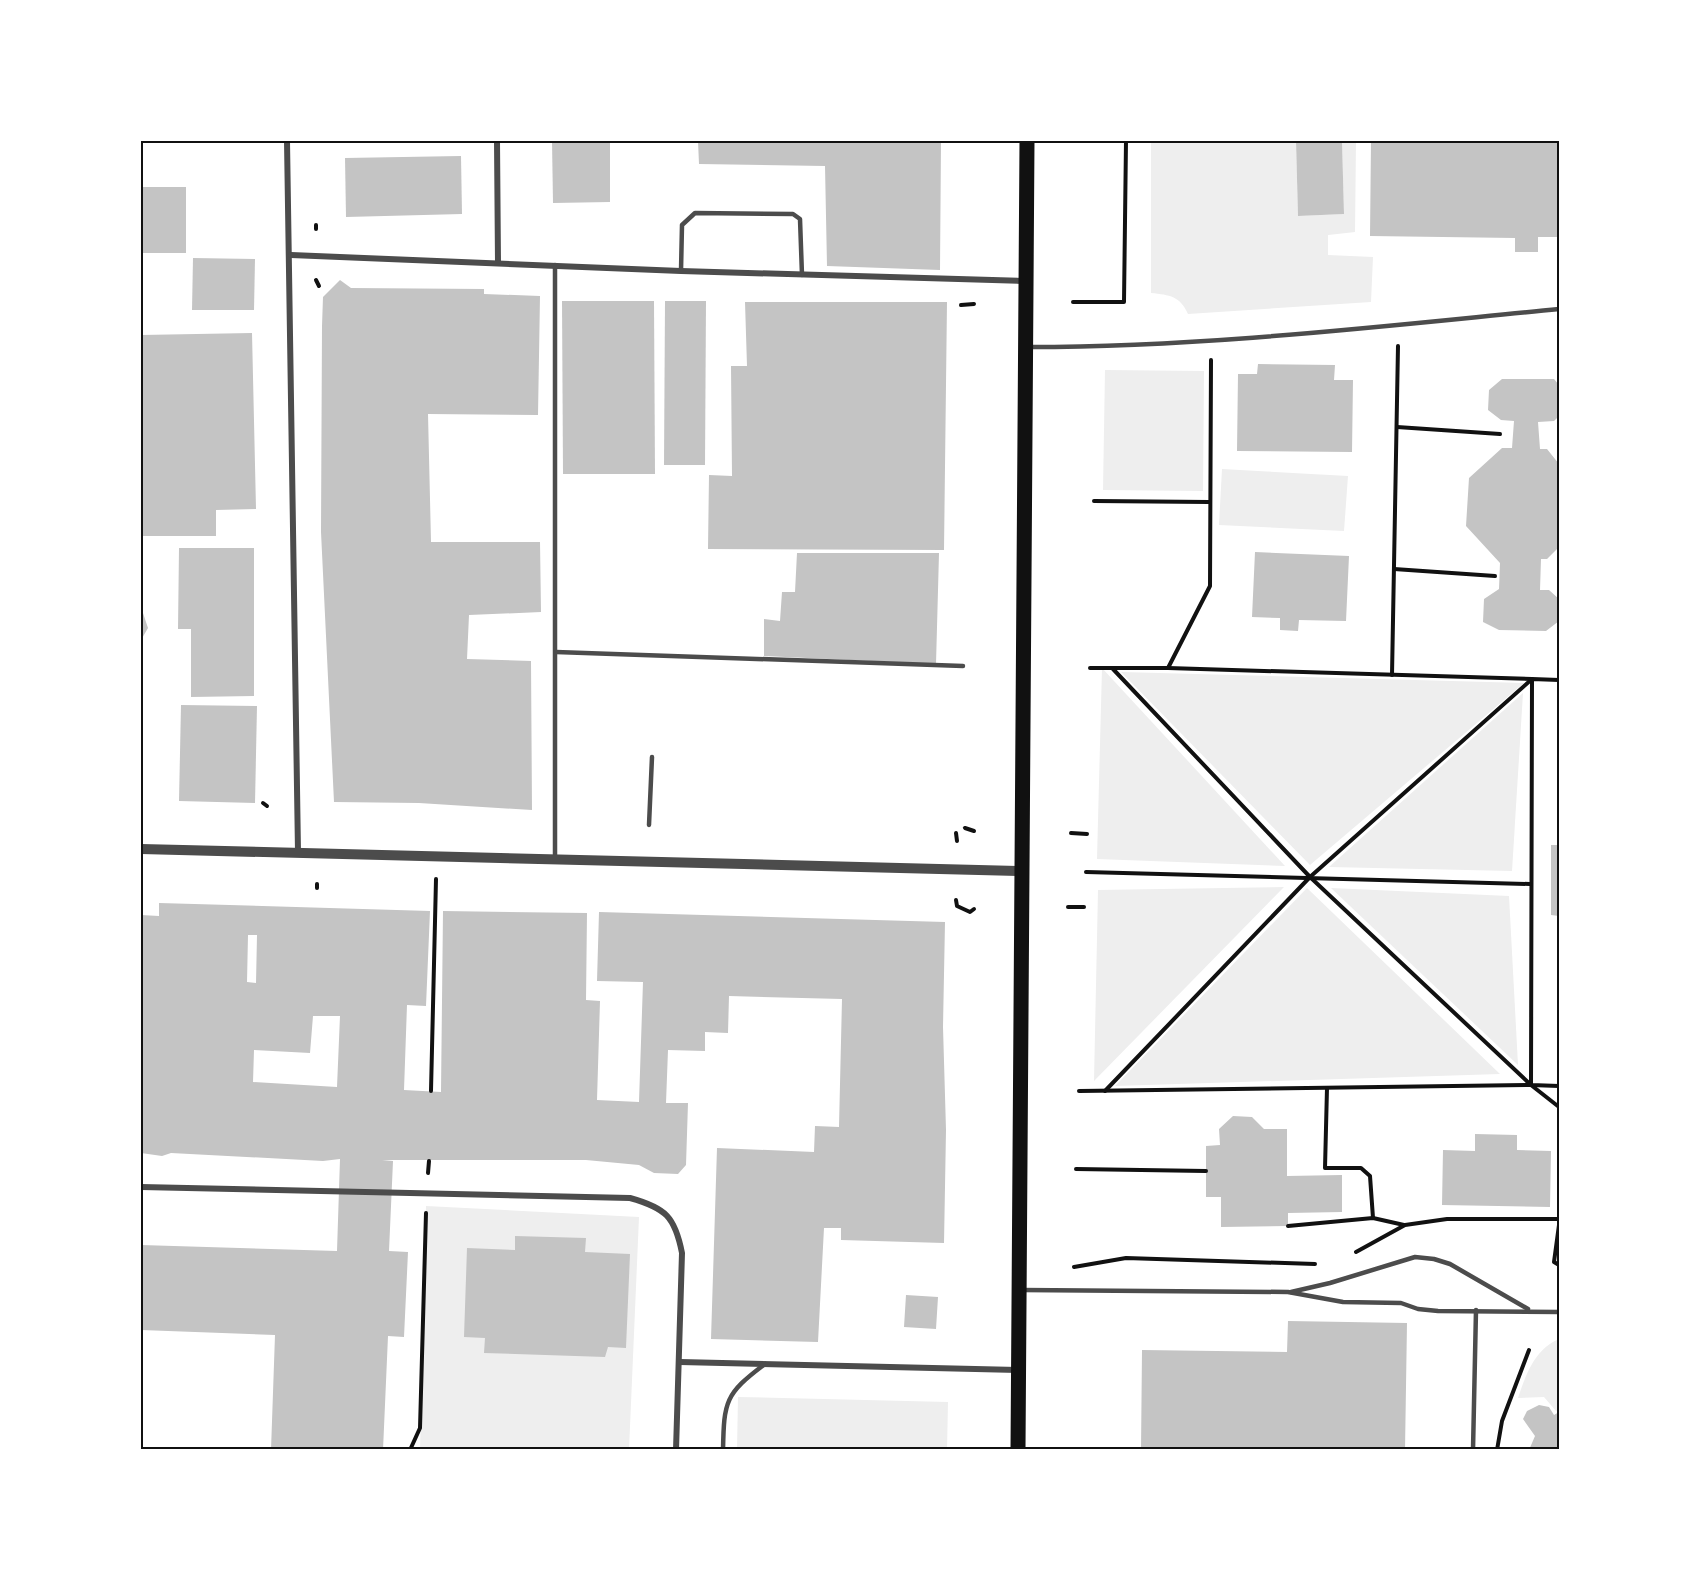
<svg xmlns="http://www.w3.org/2000/svg" width="1700" height="1591" font-family="Barlow,sans-serif">
	<style>
		.green { fill: #eee }
		.building { fill: #c4c4c4; fill-rule: evenodd }
		.lines { fill: none; stroke-linecap: round; stroke-linejoin: round }
		.path { stroke: #111; stroke-width: 4 }
		.service { stroke: #4c4c4c; stroke-width: 4.5 }
		.minor { stroke: #4c4c4c; stroke-width: 6 }
		.tertiary { stroke: #4c4c4c; stroke-width: 10 }
		.primary { stroke: #111; stroke-width: 15 }
		.neatline { fill: none; stroke: #111; stroke-width: 2 }
	</style>
	<rect width="100%" height="100%" fill="#fff"/>
	<g class="green">
		<path d="M1151 141H1296L1298 216 1344 214 1342 141H1356L1355 232 1328 235V255L1373 257 1371 302 1188 314C1180 296 1170 295 1151 293Z"/>
		<path d="M1105 370 1204 371 1203 491 1103 490Z"/>
		<path d="M1222 469 1348 476 1344 531 1219 525Z"/>
		<path d="M1102 668 1285 866 1097 859Z"/>
		<path d="M1121 672 1524 683 1310 865Z"/>
		<path d="M1523 693 1512 871 1329 867Z"/>
		<path d="M1284 887 1094 1081 1098 890Z"/>
		<path d="M1307 888 1500 1074 1115 1086Z"/>
		<path d="M1331 888 1509 896 1518 1065Z"/>
		<path d="M426 1206 639 1217 629 1450H420Z"/>
		<path d="M1559 1339V1409L1556 1411 1544 1397 1518 1398C1526 1374 1535 1349 1559 1339Z"/>
		<path d="M738 1397 948 1402 947 1450H737Z"/>
	</g>
	<g class="building">
		<path d="M552 141H610V202L553 203Z"/>
		<path d="M698 141H941L940 270 827 266 825 166 699 164Z"/>
		<path d="M1296 141H1342L1344 214 1298 216Z"/>
		<path d="M1371 141H1559V237H1538V252H1515V238L1370 236Z"/>
		<path d="M461 156 462 214 346 217 345 158Z"/>
		<rect x="141" y="187" width="45" height="66"/>
		<path d="M193 258 255 259 254 310H192Z"/>
		<path d="M340 280 351 288 484 289V294L540 296 538 415 428 414 431 542H540L541 612 469 615 467 659 531 661 532 810 419 803 334 802 321 532 322 326 323 297Z"/>
		<path d="M562 301H654L655 474H563Z"/>
		<path d="M665 301H706L705 465H664Z"/>
		<path d="M745 302H947L944 550 708 549 709 475 732 476 731 366H747Z"/>
		<path d="M252 333 256 509 216 510V536H141V335Z"/>
		<path d="M1258 364 1335 365 1334 380H1353L1352 452 1237 451 1238 374H1257Z"/>
		<path d="M1502 379H1554L1559 385V416L1554 421 1538 422 1540 449H1547L1559 464V547L1547 559H1541L1540 590H1549L1559 599V621L1546 631 1499 630 1483 622 1484 599 1499 589 1500 563 1466 526 1469 478 1502 448H1512L1514 421 1501 420 1488 410 1489 390Z"/>
		<path d="M179 548H254V696L191 697V629H178Z"/>
		<path d="M1255 552 1349 556 1346 621 1299 620 1298 631 1280 630V618L1252 617Z"/>
		<path d="M797 553H939L936 664 764 656V619L780 621 782 592H795Z"/>
		<path d="M141 607 148 628 141 640Z"/>
		<path d="M181 705 257 706 255 803 179 801Z"/>
		<path d="M1551 845H1559V916L1551 915Z"/>
		<path d="M159 903 430 911 426 1006 407 1005 404 1090 441 1092 443 911 587 913 586 1000 600 1001 597 1100 639 1102 643 982 597 981 599 912 945 922 943 1027 946 1130 944 1243 841 1240V1228H824L818 1342 711 1339 717 1148 814 1152 815 1126 839 1127 842 999 729 996 728 1033 705 1032V1051L668 1050 666 1103H688L686 1165 678 1174 654 1173 639 1165 586 1160H382L393 1161 389 1251 408 1252 404 1337 388 1336 383 1450H271L275 1335 141 1330V1245L337 1251 340 1159 323 1161 171 1153 162 1156 141 1153V915L159 916ZM248 935H257L256 983 247 982ZM313 1016H340L337 1087 253 1082 254 1050 310 1053Z"/>
		<path d="M1233 1116 1252 1117 1264 1129H1287V1176L1342 1175V1212L1288 1213V1226L1221 1227V1197H1206V1146L1220 1145 1219 1129Z"/>
		<path d="M1475 1134 1517 1135V1150L1551 1151 1550 1207 1442 1205 1443 1150 1475 1151Z"/>
		<path d="M515 1236 586 1238 585 1252 630 1254 626 1348 608 1347 605 1357 484 1353 485 1338 464 1337 467 1248 515 1250Z"/>
		<path d="M906 1295 938 1297 936 1329 904 1327Z"/>
		<path d="M1288 1321 1407 1323 1405 1450H1141L1142 1350 1287 1352Z"/>
		<path d="M1539 1405 1549 1407 1554 1415 1559 1412V1450H1529L1535 1436 1523 1419 1527 1411Z"/>
	</g>
	<g class="lines">
		<g class="path">
			<path d="M316 225V229"/>
			<path d="M316 280 319 286"/>
			<path d="M1073 302H1124L1126 141"/>
			<path d="M961 305 974 304"/>
			<path d="M1397 427 1500 434"/>
			<path d="M1094 501 1209 502"/>
			<path d="M1394 569 1495 576"/>
			<path d="M1090 668H1168L1532 679 1531 1085"/>
			<path d="M1168 668 1210 586 1211 360"/>
			<path d="M1113 669 1310 877 1531 1085 1559 1086"/>
			<path d="M1392 675 1398 346"/>
			<path d="M263 803 267 806"/>
			<path d="M965 828 974 831"/>
			<path d="M956 833 957 841"/>
			<path d="M1071 833 1087 834"/>
			<path d="M1086 872 1530 884"/>
			<path d="M317 884V888"/>
			<path d="M956 900 957 906 970 912 974 909"/>
			<path d="M1068 907H1084"/>
			<path d="M1327 1088 1325 1168H1361L1370 1176 1373 1218"/>
			<path d="M431 1091 436 879"/>
			<path d="M1079 1091 1531 1085 1559 1107"/>
			<path d="M1105 1091 1310 877 1532 679 1559 680"/>
			<path d="M1076 1169 1206 1171"/>
			<path d="M428 1173 429 1161"/>
			<path d="M1559 1225 1554 1262 1559 1265"/>
			<path d="M1288 1226 1373 1218 1404 1225"/>
			<path d="M1356 1252 1405 1225 1447 1219H1559"/>
			<path d="M1074 1267 1126 1258 1315 1264"/>
			<path d="M410 1450 420 1428 426 1213"/>
			<path d="M1497 1450 1502 1421 1529 1350"/>
		</g>
		<g class="service">
			<path d="M681 271 682 225 695 213 793 214 800 219 802 275"/>
			<path d="M1029 347C1206 347 1383 326 1559 309"/>
			<path d="M556 652 963 666"/>
			<path d="M649 825 652 757"/>
			<path d="M555 859V265"/>
			<path d="M1022 1290 1288 1292 1343 1302 1401 1303 1418 1309 1438 1311 1559 1312"/>
			<path d="M1291 1292 1330 1283 1415 1257 1434 1259 1450 1264 1528 1309"/>
			<path d="M723 1450C724 1401 725 1394 765 1364"/>
			<path d="M1473 1450 1476 1310"/>
		</g>
		<g class="minor">
			<path d="M287 141 298 852"/>
			<path d="M497 141 498 263"/>
			<path d="M291 255 681 271 1025 281"/>
			<path d="M141 1187 630 1198C666 1208 675 1217 682 1253L676 1450"/>
			<path d="M680 1362 1018 1370"/>
		</g>
		<path class="tertiary" d="M141 849 1021 871"/>
		<path class="primary" d="M1018 1450 1027 141"/>
	</g>
	<rect width="1700" height="1591" fill="none" stroke="#ffffff" stroke-width="285"/>
	<rect x="142" y="142" width="1416" height="1306" class="neatline"/>
</svg>
